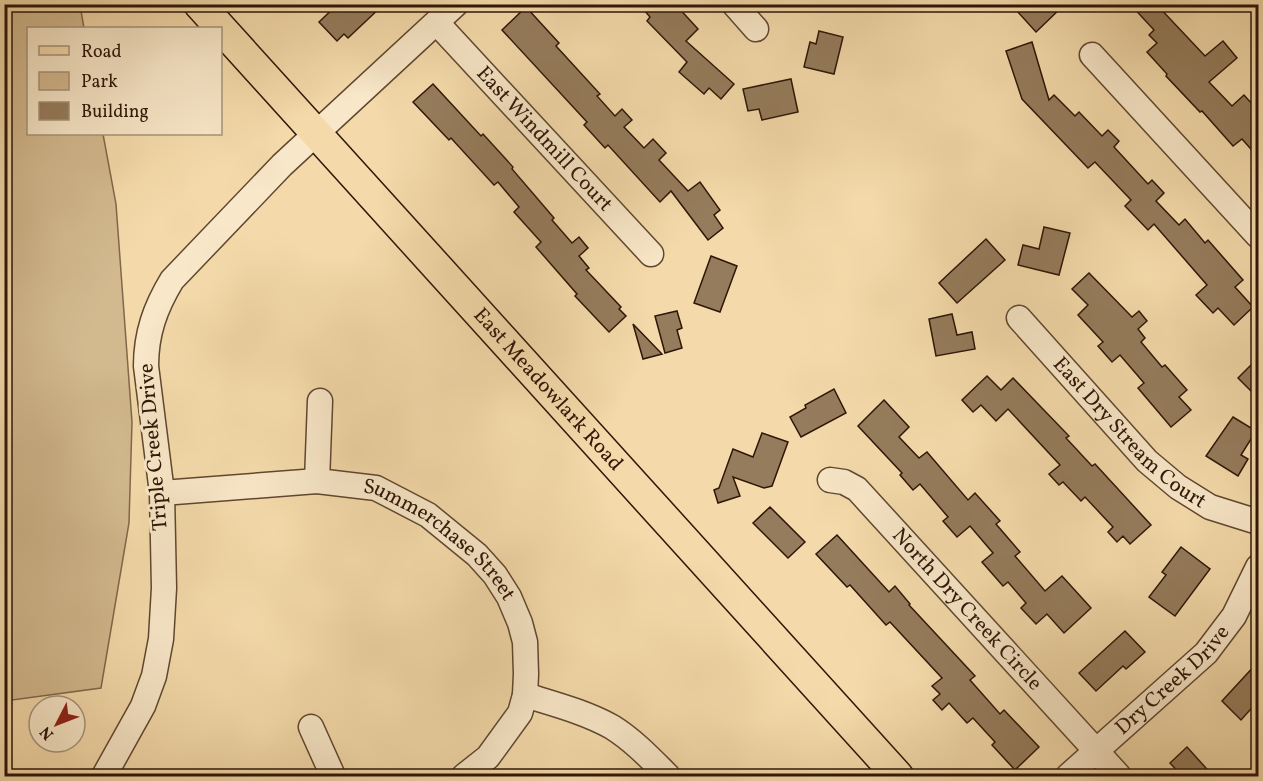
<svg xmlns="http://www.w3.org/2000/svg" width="1263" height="781" font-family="Vollkorn,serif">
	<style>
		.green { fill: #d2b98e; stroke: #80684b; stroke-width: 1.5 }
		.building { fill: #957c5c; stroke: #2e1608; stroke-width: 1.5 }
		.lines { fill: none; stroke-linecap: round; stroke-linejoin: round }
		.minor-casing { stroke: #604730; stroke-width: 27 }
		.major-casing { stroke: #2e1608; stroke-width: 33 }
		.minor { stroke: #f8e7c8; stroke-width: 24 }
		.major { stroke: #f4daaa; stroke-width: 30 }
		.labels { text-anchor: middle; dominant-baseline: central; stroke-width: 6; stroke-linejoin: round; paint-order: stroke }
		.street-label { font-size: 21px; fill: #2e1608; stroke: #f8e7c8 }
	</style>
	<rect width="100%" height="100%" fill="#f4daaa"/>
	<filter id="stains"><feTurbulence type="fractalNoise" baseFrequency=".00333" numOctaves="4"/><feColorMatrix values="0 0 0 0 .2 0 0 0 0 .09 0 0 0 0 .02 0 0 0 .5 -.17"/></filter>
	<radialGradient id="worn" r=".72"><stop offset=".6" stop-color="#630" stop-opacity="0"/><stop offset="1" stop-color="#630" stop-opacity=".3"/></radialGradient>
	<path class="green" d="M4 5H80L84 28H28V134H103L116 204 132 422 129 523 101 688 5 701Z"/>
	<g class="building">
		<path d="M338 4H384L348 38 344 34 337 41 319 22Z"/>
		<path d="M639 4H675L698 29 686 41 734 84 721 99 709 88 704 94 679 72 687 62 647 21 650 17Z"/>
		<path d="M1023 4H1065L1036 32 1016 10Z"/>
		<path d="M1130 4H1156L1205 56 1223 41 1237 58 1209 82 1232 106 1244 95 1253 105 1258 100V157L1242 139 1233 146 1202 111 1200 112 1166 76 1167 74 1147 52 1157 43 1149 35 1154 30Z"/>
		<path d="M526 7 559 43 556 46 600 94 597 96 615 116 622 109 632 120 624 127 644 148 653 139 666 153 659 160 688 191 700 182 720 210 714 215 723 228 708 240 671 191 660 202 608 145 605 148 584 125 587 122 502 30Z"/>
		<path d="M819 31 843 37 834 74 804 67 810 42 816 44Z"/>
		<path d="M1032 42 1049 100 1054 95 1075 116 1079 112 1102 136 1108 130 1119 141 1114 147 1148 184 1152 180 1164 193 1156 201 1179 225 1185 219 1205 243 1208 240 1243 280 1235 287 1253 307 1234 325 1218 308 1213 313 1196 295 1207 285 1154 224 1148 230 1125 206 1131 200 1095 162 1088 168 1022 99 1006 51Z"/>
		<path d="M791 79 798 112 762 120 759 109 748 111 743 89Z"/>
		<path d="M433 84 481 136 483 134 513 167 512 169 554 218 552 220 572 243 579 237 588 248 579 256 589 268 586 270 621 307 619 309 626 316 609 332 575 296 577 294 536 247 541 242 514 212 519 207 498 182 494 185 451 138 449 140 413 102Z"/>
		<path d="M1044 227 1070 233 1059 275 1018 265 1023 245 1039 249Z"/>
		<path d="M986 239 1005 260 957 303 939 283Z"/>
		<path d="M711 256 737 266 720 312 694 303Z"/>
		<path d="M1089 273 1132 317 1139 311 1147 321 1138 329 1145 338 1141 342 1162 367 1165 365 1187 390 1179 397 1191 410 1171 427 1138 388 1144 383 1120 355 1112 362 1098 346 1103 342 1078 315 1088 305 1072 289Z"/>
		<path d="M677 311 682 328 677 330 682 348 665 353 655 316Z"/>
		<path d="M952 314 957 335 972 332 975 349 936 356 929 319Z"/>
		<path d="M633 324 662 354 643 359Z"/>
		<path d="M1258 358V398L1238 378Z"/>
		<path d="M987 376 1001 390 1013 378 1069 436 1066 438 1092 466 1095 464 1151 525 1130 544 1123 536 1117 542 1108 532 1113 527 1085 497 1081 501 1063 482 1059 485 1049 474 1060 465 1008 409 996 421 981 405 973 412 962 400Z"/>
		<path d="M834 389 846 413 801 437 790 417 806 408 805 405Z"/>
		<path d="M884 400 909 427 899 437 919 458 927 452 968 500 975 493 1000 521 996 524 1020 552 1015 556 1045 591 1062 576 1091 608 1064 633 1047 614 1036 624 1021 608 1026 603 1008 582 1003 586 982 562 993 553 970 526 957 537 943 521 948 517 920 484 913 490 900 475 902 473 858 426Z"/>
		<path d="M1233 417 1256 431 1241 455 1248 459 1238 476 1206 456Z"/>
		<path d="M762 433 788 442 772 486 764 488 733 477 740 496 718 503 714 490 719 488 733 449 753 457Z"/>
		<path d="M770 507 805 542 788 558 753 523Z"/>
		<path d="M837 535 889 592 895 586 910 604 909 605 975 676 970 680 1000 714 1004 710 1039 747 1015 770 992 745 995 742 973 718 967 723 949 703 942 710 933 700 940 694 932 686 942 678 890 622 886 625 850 585 847 587 816 554Z"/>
		<path d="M1181 547 1210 569 1175 616 1149 597 1166 575 1162 572Z"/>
		<path d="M1125 631 1145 652 1126 669 1123 666 1096 691 1079 673Z"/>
		<path d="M1258 662V701L1241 720 1222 701Z"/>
		<path d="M1187 747 1214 777H1183L1170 763Z"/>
	</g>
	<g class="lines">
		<defs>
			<g id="minor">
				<path d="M734 4 756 29"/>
				<path id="s1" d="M437 23 651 254"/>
				<path d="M1092 55 1258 236"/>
				<path id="s2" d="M1019 318 1147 461 1178 487 1210 507 1258 522"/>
				<path id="s3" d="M830 480 844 482 857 489 1119 776"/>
				<path d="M317 481 320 401"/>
				<path id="s4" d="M162 493 317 481 376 488 428 515 477 555 495 575 509 597 520 623 525 642 526 674 525 695 520 713 488 757 464 776"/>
				<path d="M525 695C554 704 585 712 612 727 633 740 651 759 668 776"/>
				<path d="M311 727 333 776"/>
				<path d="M104 776 143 706 154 676 161 639 164 588 162 493 146 366C146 334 155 308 172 280L282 165 456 4"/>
				<path id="s5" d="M1068 776 1206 653 1234 616 1258 567"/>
			</g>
			<g id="major">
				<path id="s6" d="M199 4 898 776"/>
			</g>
		</defs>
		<use href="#minor" class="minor-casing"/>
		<use href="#major" class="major-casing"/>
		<use href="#minor" class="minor"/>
		<use href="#major" class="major"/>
	</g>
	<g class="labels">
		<g class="street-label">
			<text stroke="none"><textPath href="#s1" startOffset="158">East Windmill Court</textPath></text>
			<text stroke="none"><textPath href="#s6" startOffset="520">East Meadowlark Road</textPath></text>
			<text stroke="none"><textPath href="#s2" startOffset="160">East Dry Stream Court</textPath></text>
			<text transform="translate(154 447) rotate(-95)">Triple Creek Drive</text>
			<text stroke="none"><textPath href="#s4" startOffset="297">Summerchase Street</textPath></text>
			<text stroke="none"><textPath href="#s3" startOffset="192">North Dry Creek Circle</textPath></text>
			<text stroke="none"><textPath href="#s5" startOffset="142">Dry Creek Drive</textPath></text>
		</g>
	</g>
	<rect width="1263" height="781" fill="none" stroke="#f4daaa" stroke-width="24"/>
	<rect x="6" y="6" width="1251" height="769" fill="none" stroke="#2e1608" stroke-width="3"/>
	<rect x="12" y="12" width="1239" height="757" fill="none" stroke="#2e1608" stroke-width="1.5"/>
	<rect x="27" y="27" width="195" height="108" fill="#f8e7c8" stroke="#a7937b" stroke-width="1.5"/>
	<rect x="39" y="46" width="30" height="9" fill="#f4daaa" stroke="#a7937b" stroke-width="1.5"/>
	<text x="81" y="57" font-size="18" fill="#2e1608">Road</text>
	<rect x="39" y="72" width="30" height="18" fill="#d2b98e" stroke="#a7937b" stroke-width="1.5"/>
	<text x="81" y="87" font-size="18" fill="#2e1608">Park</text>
	<rect x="39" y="102" width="30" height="18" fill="#957c5c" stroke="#a7937b" stroke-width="1.5"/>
	<text x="81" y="117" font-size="18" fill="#2e1608">Building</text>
	<g transform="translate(57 724) rotate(228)"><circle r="28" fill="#f8e7c8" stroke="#a7937b" stroke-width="1.5"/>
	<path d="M0-4.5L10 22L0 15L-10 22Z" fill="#8f2418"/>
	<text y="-9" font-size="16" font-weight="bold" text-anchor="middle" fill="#2e1608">N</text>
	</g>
	<rect width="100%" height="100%" filter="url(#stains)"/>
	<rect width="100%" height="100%" fill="url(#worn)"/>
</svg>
